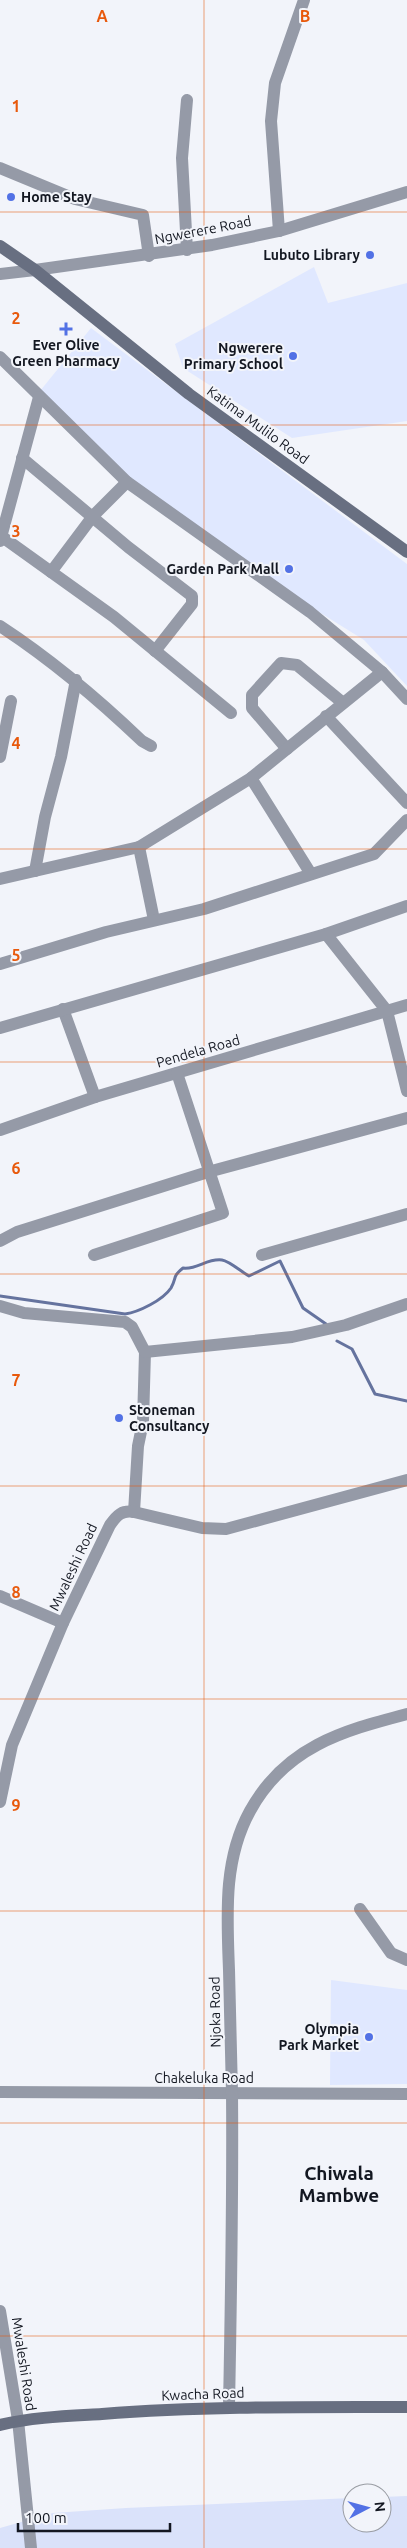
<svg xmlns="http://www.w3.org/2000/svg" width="407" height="2548" font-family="Ubuntu,sans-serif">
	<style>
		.built { fill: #e0e8ff }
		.green { fill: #dae2fa }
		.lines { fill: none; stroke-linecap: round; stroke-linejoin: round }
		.stream { stroke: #65739e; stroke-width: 3 }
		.minor { stroke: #959aa7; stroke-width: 12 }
		.tertiary { stroke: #959aa7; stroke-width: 12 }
		.secondary { stroke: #686f81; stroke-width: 12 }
		.grid { fill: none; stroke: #e8590c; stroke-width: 1; stroke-opacity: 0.55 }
		.poi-dot { fill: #5271e5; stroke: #f2f4fa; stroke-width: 2 }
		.labels { text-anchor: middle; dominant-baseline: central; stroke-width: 4; stroke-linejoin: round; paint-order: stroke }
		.poi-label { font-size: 14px; font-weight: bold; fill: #131721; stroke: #f2f4fa; text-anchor: end }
		.street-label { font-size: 14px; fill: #131721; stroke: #f2f4fa }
		.district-label { font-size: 19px; font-weight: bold; fill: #131721; stroke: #f2f4fa }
		.grid-label { font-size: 16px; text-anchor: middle; font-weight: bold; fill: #e8590c; stroke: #f2f4fa; stroke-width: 4; stroke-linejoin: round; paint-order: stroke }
	</style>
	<rect width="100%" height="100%" fill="#f2f4fa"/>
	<g class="built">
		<path d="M314 267 328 303 407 283V421L292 438 183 368 175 344Z"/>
		<path d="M91 328 407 564V686L364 640 279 587 128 477 40 391Z"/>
		<path d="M331 1980 407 1990V2084L330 2085Z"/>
	</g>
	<path class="green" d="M407 2496V2548H0V2528L53 2513 126 2508 352 2498V2523H382V2497Z"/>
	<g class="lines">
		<g class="stream">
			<path d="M0 1296 125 1314C139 1312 163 1300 171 1288 177 1277 172 1277 183 1268 197 1270 207 1258 222 1260 229 1261 242 1272 249 1276L280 1261 303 1308 326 1324"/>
			<path d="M337 1341 352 1349 375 1394 407 1401"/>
		</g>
		<g class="minor">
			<path d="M0 168 75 199 143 215 149 256"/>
			<path d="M279 231 271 121 275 83 304 0"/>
			<path d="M187 250 182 158 187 100"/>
			<path d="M35 270 212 245 279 231 407 192"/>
			<path d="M0 357 127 482 310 612 382 672 407 699"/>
			<path d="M22 458 128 547 192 596V604L155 651"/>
			<path d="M1 536 114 617 231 713"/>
			<path d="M0 541 39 397"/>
			<path d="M51 572 93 516 127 482"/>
			<path d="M0 626C52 660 97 698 142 741L151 746"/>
			<path d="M326 716 407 803"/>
			<path d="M287 749 252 708V695L281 663 297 665 343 703"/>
			<path d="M0 757 11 701"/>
			<path d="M251 778 311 874"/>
			<path d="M139 847 154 920"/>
			<path d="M35 871 45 817 61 757 76 680"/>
			<path d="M0 879 139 847 251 778 382 672"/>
			<path d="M326 934 407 906"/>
			<path d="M0 964 106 932 204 909 374 854 407 820"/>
			<path d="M63 1009 95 1097"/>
			<path d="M0 1028 326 934 387 1011 407 1091"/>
			<path d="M0 1130 95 1097 407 1005"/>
			<path d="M0 1241 17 1232 208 1172 407 1118"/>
			<path d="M94 1255 223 1213 177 1073"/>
			<path d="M262 1255 407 1214"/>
			<path d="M0 1306 24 1313 125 1322 132 1327 145 1352 143 1422 138 1446 134 1512"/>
			<path d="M145 1352 292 1337 346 1325 407 1304"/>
			<path d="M0 1596 63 1623"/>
			<path d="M0 1802 12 1745 63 1623 110 1525C117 1515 122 1510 134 1512L202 1528 226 1529 407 1480"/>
			<path d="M360 1909 391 1953 407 1960"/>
			<path d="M0 2092 407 2094"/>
			<path d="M0 2311 18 2420 31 2548"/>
			<path d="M229 2407C231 2302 233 2197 232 2093 231 2052 230 2011 229 1970 227 1915 223 1860 250 1811 285 1747 342 1731 407 1714"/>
		</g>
		<path class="tertiary" d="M0 274 35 270"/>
		<g class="secondary">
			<path d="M0 246 35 270 189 394 407 552"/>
			<path d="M0 2425C33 2417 68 2416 102 2414 204 2406 305 2407 407 2407"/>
		</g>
	</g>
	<path class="grid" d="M204 0V2548M0 212H407M0 425H407M0 637H407M0 849H407M0 1062H407M0 1274H407M0 1486H407M0 1699H407M0 1911H407M0 2123H407M0 2336H407"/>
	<g class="poi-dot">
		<circle cx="11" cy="197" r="5"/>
		<circle cx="370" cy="255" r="5"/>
		<path d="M63.5 321.5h5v5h5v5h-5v5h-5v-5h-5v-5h5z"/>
		<circle cx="293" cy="356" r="5"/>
		<circle cx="289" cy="569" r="5"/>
		<circle cx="119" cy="1418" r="5"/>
		<circle cx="369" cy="2037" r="5"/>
	</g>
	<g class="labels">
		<g class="poi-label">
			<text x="21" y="197" text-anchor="start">Home Stay</text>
			<text x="360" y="255">Lubuto Library</text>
			<text x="66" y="345" text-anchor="middle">Ever Olive<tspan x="66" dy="16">Green Pharmacy</tspan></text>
			<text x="283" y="348">Ngwerere<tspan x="283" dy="16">Primary School</tspan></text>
			<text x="279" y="569">Garden Park Mall</text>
			<text x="129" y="1410" text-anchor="start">Stoneman<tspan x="129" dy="16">Consultancy</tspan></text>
			<text x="359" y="2029">Olympia<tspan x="359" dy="16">Park Market</tspan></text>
		</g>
		<g class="street-label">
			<text transform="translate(203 230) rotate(-11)">Ngwerere Road</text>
			<text transform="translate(258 425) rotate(36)">Katima Mulilo Road</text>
			<text transform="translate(198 1051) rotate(-16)">Pendela Road</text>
			<text transform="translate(73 1567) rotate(-65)">Mwaleshi Road</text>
			<text transform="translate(215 2012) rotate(-91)">Njoka Road</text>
			<text x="204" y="2078">Chakeluka Road</text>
			<text transform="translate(24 2364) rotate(81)">Mwaleshi Road</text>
			<text transform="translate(203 2394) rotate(-2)">Kwacha Road</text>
		</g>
		<g class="district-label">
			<text x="339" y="2173">Chiwala<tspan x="339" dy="22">Mambwe</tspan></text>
		</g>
	</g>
	<g class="grid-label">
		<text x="102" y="22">A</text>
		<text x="305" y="22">B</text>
		<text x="16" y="112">1</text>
		<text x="16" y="324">2</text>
		<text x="16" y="537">3</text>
		<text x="16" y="749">4</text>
		<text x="16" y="961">5</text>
		<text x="16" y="1174">6</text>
		<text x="16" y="1386">7</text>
		<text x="16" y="1598">8</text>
		<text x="16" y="1811">9</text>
	</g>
	<g transform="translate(367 2508) rotate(84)"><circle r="24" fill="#f2f4fa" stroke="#999ca3"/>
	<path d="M0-4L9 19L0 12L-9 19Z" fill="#5271e5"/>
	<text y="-8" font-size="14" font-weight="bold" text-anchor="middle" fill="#131721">N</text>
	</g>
	<path d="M18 2523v8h152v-8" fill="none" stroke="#131721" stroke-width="2.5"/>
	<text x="25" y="2523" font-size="15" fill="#131721" stroke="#f2f4fa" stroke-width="4" paint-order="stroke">100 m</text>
</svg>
